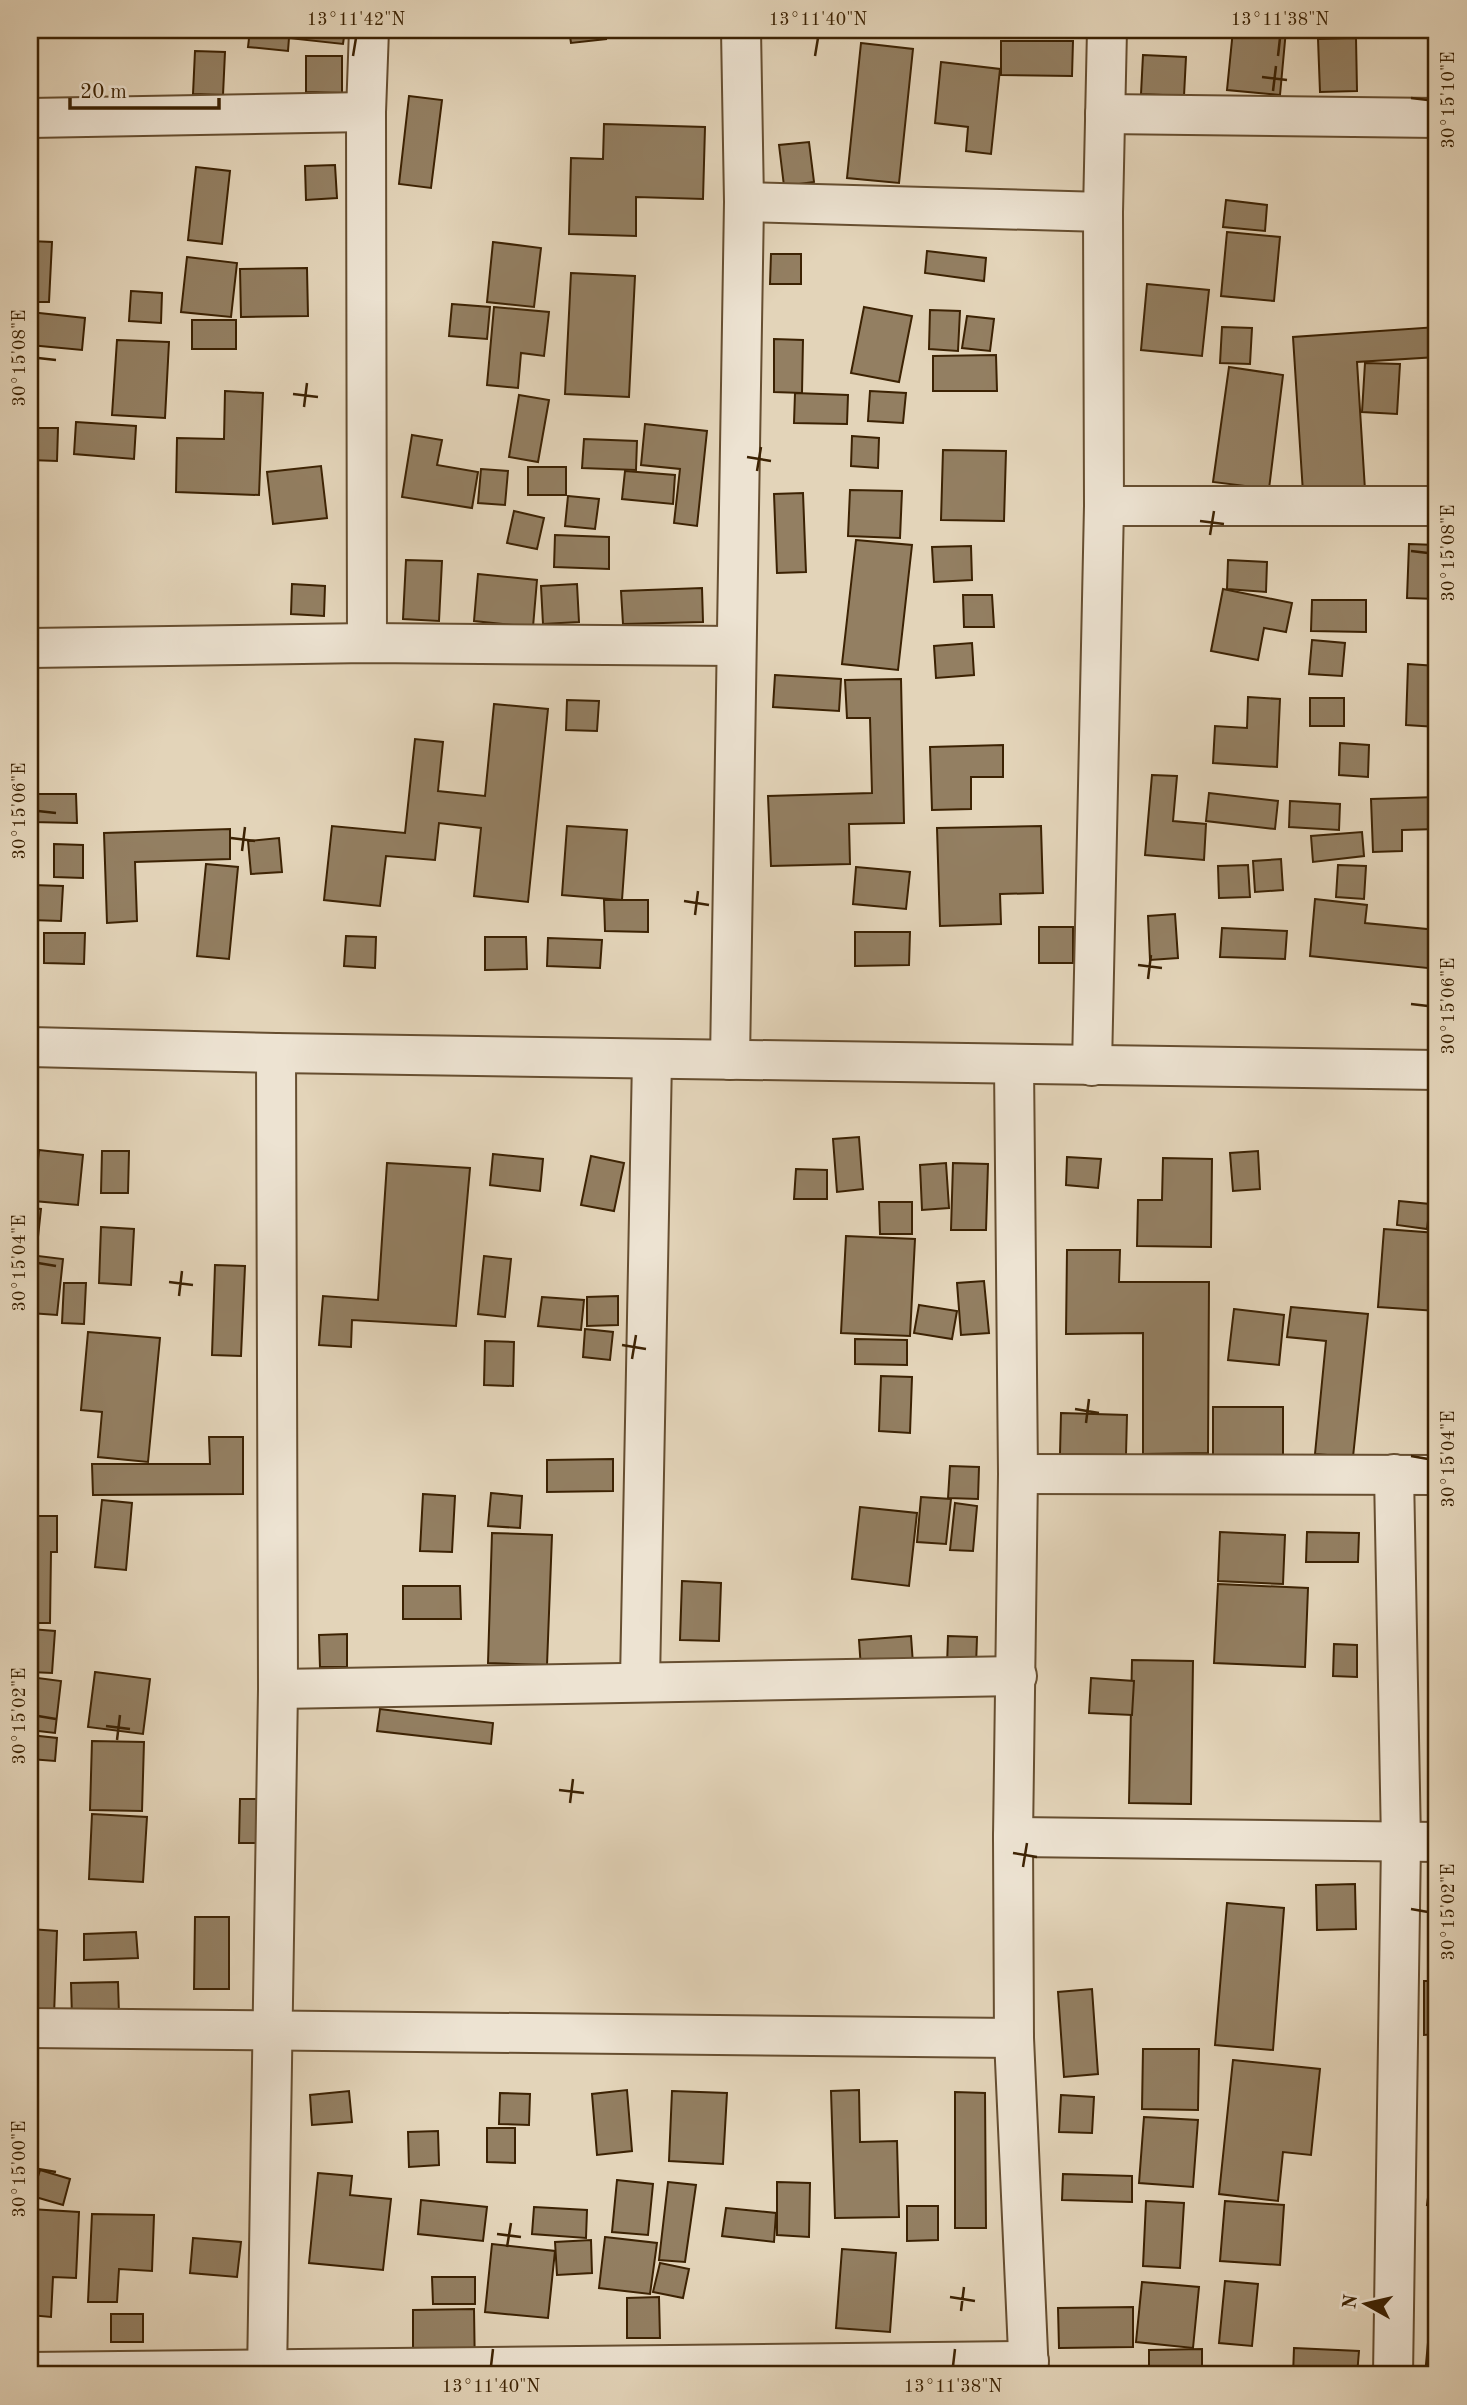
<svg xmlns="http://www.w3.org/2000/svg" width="1467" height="2405" font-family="'Old Standard TT',serif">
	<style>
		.building { fill: #937f62; stroke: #3c2203; stroke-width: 2 }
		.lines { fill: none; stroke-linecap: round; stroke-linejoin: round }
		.minor-casing { stroke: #664e30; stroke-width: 42 }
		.minor { stroke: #ede3d2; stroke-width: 38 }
		.ticks { fill: none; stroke: #3c2203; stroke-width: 2.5 }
		.neatline { fill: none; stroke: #3c2203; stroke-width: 2.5 }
		.ticks-label { font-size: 18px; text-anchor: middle; fill: #3c2203 }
	</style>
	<rect width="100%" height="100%" fill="#e3d4b9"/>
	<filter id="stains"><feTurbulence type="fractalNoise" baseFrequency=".00286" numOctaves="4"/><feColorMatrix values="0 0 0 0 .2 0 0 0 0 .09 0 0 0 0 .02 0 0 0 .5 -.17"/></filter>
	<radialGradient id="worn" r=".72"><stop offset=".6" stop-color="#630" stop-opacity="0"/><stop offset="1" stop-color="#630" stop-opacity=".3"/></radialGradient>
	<g class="building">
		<path d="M250 30H345L343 44 289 38 288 51 248 47Z"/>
		<path d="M569 30H605L606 39 571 43Z"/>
		<path d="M933 30H988V37L933 36Z"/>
		<path d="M1233 30H1286L1280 95 1227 90Z"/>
		<path d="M1356 38 1357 91 1320 92 1318 39Z"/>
		<path d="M1001 41H1073L1072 76 1001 75Z"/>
		<path d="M861 43 913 49 899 183 847 178Z"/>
		<path d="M195 51 225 52 223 95 193 94Z"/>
		<path d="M1143 55 1186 57 1184 96 1141 94Z"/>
		<path d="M306 56H342V93L306 92Z"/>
		<path d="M941 62 1000 69 991 154 966 151 968 127 935 123Z"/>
		<path d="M409 96 442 100 431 188 399 184Z"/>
		<path d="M604 124 705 127 703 199 636 197V236L569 234 571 158 603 159Z"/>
		<path d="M809 142 814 182 784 186 779 145Z"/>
		<path d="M335 165 337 198 306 200 305 166Z"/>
		<path d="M196 167 230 171 222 244 188 240Z"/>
		<path d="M1226 200 1267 205 1265 231 1223 227Z"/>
		<path d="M1227 232 1280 237 1274 301 1221 296Z"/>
		<path d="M30 241 52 242 49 302H30Z"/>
		<path d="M493 242 541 248 534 307 487 302Z"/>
		<path d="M927 251 986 258 984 281 925 273Z"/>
		<path d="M771 254H801V284H770Z"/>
		<path d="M187 257 237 263 231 317 181 312Z"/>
		<path d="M307 268 308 316 241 317 240 269Z"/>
		<path d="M571 273 635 276 629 397 565 394Z"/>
		<path d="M1147 284 1209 290 1202 356 1141 350Z"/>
		<path d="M131 291 162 293 161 323 129 321Z"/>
		<path d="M452 304 490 307 487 339 449 336Z"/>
		<path d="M494 307 549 312 544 356 521 353 518 388 487 385Z"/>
		<path d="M864 307 912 316 899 382 851 373Z"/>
		<path d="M930 310 960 311 958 351 929 349Z"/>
		<path d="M30 312 85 318 82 350 30 345Z"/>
		<path d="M967 316 994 319 990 351 962 348Z"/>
		<rect x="192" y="320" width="44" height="29"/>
		<path d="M1222 327 1252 328 1250 364 1220 363Z"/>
		<path d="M1437 327V357L1357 362 1365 490 1303 493 1293 337Z"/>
		<path d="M774 339 803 340 802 393 774 392Z"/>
		<path d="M117 340 169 342 165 418 112 415Z"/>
		<path d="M996 355 997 391H933V356Z"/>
		<path d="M1365 363 1400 364 1397 414 1362 412Z"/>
		<path d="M1229 367 1283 375 1269 489 1213 482Z"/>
		<path d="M225 391 263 393 259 495 176 492 177 438 224 439Z"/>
		<path d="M870 391 906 393 903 423 868 421Z"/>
		<path d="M795 393 848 395 847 424 794 423Z"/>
		<path d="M519 395 549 400 538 462 509 457Z"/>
		<path d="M76 422 136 426 134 459 74 454Z"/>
		<path d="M645 424 707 431 697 526 674 523 680 469 641 465Z"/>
		<path d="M30 428H58L57 461 30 460Z"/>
		<path d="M412 435 442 440 437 465 478 472 472 508 402 497Z"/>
		<path d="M852 436 879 438 878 468 851 466Z"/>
		<path d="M584 439 637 441 636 470 582 468Z"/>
		<path d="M943 450 1006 451 1004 521 941 520Z"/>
		<path d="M321 466 327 518 273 524 267 472Z"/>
		<rect x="528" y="467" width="38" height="28"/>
		<path d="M481 469 508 471 505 505 478 503Z"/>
		<path d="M625 471 675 475 673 504 622 499Z"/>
		<path d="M850 490 902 491 900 538 848 536Z"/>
		<path d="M803 493 806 572 777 573 774 494Z"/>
		<path d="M568 496 599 499 595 529 565 526Z"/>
		<path d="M514 511 544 518 537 549 507 543Z"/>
		<path d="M555 535 609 537V569L554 567Z"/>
		<path d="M856 540 912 545 898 670 842 664Z"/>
		<path d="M1409 544 1437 545V599L1407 598Z"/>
		<path d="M971 546 972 580 934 582 932 547Z"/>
		<path d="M406 560 442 561 439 621 403 619Z"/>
		<path d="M1228 560 1267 562 1266 592 1227 589Z"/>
		<path d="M478 574 537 580 533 627 474 621Z"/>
		<path d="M292 584 325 586 324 616 291 614Z"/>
		<path d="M577 584 579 622 543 624 541 586Z"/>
		<path d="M702 588 703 622 623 624 621 591Z"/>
		<path d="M1223 589 1292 603 1286 632 1264 628 1258 660 1211 651Z"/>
		<path d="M963 595H992L994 627H964Z"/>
		<path d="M1312 600H1366V632L1311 631Z"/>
		<path d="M1312 640 1345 643 1342 676 1309 674Z"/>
		<path d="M972 643 974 675 936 678 934 646Z"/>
		<path d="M1408 664 1437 666V727L1406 725Z"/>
		<path d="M775 675 841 679 839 711 773 707Z"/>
		<path d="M901 679 904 823 849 824 850 864 771 866 768 796 872 793 870 718H847L845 680Z"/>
		<path d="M1248 697 1280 699 1277 767 1213 763 1215 726 1247 728Z"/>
		<rect x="1310" y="698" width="34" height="28"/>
		<path d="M567 700 599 701 597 731 566 730Z"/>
		<path d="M494 704 548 709 528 902 474 896 481 828 439 823 435 860 386 856 380 906 324 900 332 826 405 833 415 739 443 742 438 791 485 796Z"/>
		<path d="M1340 743 1369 745 1368 777 1339 775Z"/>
		<path d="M1003 745V777H971V809L932 810 930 747Z"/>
		<path d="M1152 775 1177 776 1173 821 1206 824 1204 860 1145 855Z"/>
		<path d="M1209 793 1278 801 1275 829 1206 821Z"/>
		<path d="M32 794H76L77 823 32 822Z"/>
		<path d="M1437 797V829L1402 830V851L1373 852 1371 799Z"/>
		<path d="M1290 801 1340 804 1339 830 1289 827Z"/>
		<path d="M567 826 627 830 622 900 562 895Z"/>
		<path d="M1041 826 1043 893 1000 894 1001 924 940 926 937 828Z"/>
		<path d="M230 829V859L135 862 137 921 107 923 104 833Z"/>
		<path d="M1362 832 1364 856 1313 862 1311 836Z"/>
		<path d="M279 838 282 872 251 874 248 841Z"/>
		<path d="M54 844 83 845V878L54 877Z"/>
		<path d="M1281 859 1283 890 1255 892 1253 861Z"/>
		<path d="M206 864 238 867 229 959 197 956Z"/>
		<path d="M1248 865 1250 897 1219 898 1218 866Z"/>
		<path d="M1338 865 1366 866 1364 899 1336 897Z"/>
		<path d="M856 867 910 872 906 909 853 904Z"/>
		<path d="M32 885 63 886 61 921 31 920Z"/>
		<path d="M1315 899 1367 905 1365 923 1437 930V969L1310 956Z"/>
		<path d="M604 900H648V932L605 931Z"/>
		<path d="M1175 914 1178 958 1150 960 1148 916Z"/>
		<rect x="1039" y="927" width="34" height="36"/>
		<path d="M1222 928 1287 931 1285 959 1220 957Z"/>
		<path d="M855 932H910L909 965 855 966Z"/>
		<path d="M44 933H85L84 964 44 963Z"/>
		<path d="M346 936 376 937 375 968 344 966Z"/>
		<path d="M485 937H526L527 969 485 970Z"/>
		<path d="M548 938 602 940 600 968 547 966Z"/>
		<path d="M859 1137 863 1189 837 1192 833 1139Z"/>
		<path d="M39 1150 83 1155 78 1205 34 1201Z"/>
		<path d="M102 1151H129L128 1193H101Z"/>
		<path d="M1258 1151 1260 1189 1233 1191 1230 1153Z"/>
		<path d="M31 1152 33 1202H30V1153Z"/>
		<path d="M493 1154 543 1159 540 1191 490 1185Z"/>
		<path d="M591 1156 624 1163 614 1211 581 1205Z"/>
		<path d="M1067 1157 1101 1159 1098 1188 1066 1185Z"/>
		<path d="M1163 1158 1212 1159 1211 1247 1137 1246 1138 1200H1162Z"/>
		<path d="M387 1163 470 1168 456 1326 352 1320 351 1347 319 1345 323 1296 378 1300Z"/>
		<path d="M946 1163 949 1208 922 1210 920 1165Z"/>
		<path d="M953 1163 988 1164 986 1230H951Z"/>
		<path d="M796 1169 827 1170V1199H794Z"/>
		<path d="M1399 1201 1430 1204 1427 1229 1397 1225Z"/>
		<path d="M879 1202H912V1234H880Z"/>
		<path d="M30 1208 41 1209 38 1237 30 1236Z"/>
		<path d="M101 1227 134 1229 131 1285 99 1283Z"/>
		<path d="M1384 1229 1437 1233V1311L1378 1307Z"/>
		<path d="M846 1236 915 1239 910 1336 841 1333Z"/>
		<path d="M1067 1250H1120L1119 1282H1209L1208 1453 1143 1454V1333L1066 1334Z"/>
		<path d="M30 1255 63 1259 57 1315 30 1313Z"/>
		<path d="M484 1256 511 1259 505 1317 478 1314Z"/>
		<path d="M215 1265 245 1266 241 1356 212 1355Z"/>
		<path d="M984 1281 989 1333 961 1335 957 1283Z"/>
		<path d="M64 1283H86L84 1324 62 1323Z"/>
		<path d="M618 1296V1325L587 1326V1297Z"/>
		<path d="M542 1297 584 1300 581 1330 538 1326Z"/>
		<path d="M919 1305 957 1311 952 1339 914 1333Z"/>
		<path d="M1291 1307 1368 1314 1353 1457 1315 1454 1326 1341 1287 1337Z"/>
		<path d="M1234 1309 1284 1315 1279 1365 1228 1360Z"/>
		<path d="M585 1329 613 1332 610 1360 583 1357Z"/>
		<path d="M88 1332 160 1338 148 1462 98 1457 102 1412 81 1410Z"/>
		<path d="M855 1339 907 1340V1365L855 1364Z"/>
		<path d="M485 1341 514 1342 513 1386 484 1385Z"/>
		<path d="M881 1376 912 1377 910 1433 879 1431Z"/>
		<rect x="1213" y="1407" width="70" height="54"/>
		<path d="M1061 1413 1127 1415 1126 1455 1060 1454Z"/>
		<path d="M209 1437H243V1494L93 1495 92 1464H210Z"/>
		<path d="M613 1459V1491L547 1492V1460Z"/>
		<path d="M950 1466 979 1467 978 1499 948 1498Z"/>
		<path d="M491 1493 522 1496 520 1528 488 1526Z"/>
		<path d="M423 1494 455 1496 452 1552 420 1551Z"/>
		<path d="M921 1497 951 1499 946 1544 917 1542Z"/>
		<path d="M102 1500 132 1503 126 1570 95 1567Z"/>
		<path d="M955 1503 977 1506 973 1551 950 1550Z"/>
		<path d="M860 1507 917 1513 909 1586 852 1579Z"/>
		<path d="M30 1516H57V1552H51L50 1623H30Z"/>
		<path d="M1220 1532 1285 1535 1283 1584 1218 1581Z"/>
		<path d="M1307 1532 1359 1533 1358 1562H1306Z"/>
		<path d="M492 1533 552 1535 547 1665 488 1663Z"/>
		<path d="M682 1581 721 1583 719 1641 680 1640Z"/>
		<path d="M1218 1584 1308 1588 1305 1667 1214 1663Z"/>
		<path d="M403 1586H460L461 1619H403Z"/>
		<path d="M30 1629 55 1631 52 1673 30 1672Z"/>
		<path d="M347 1634V1667H320L319 1635Z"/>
		<path d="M911 1636 913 1664 861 1669 859 1640Z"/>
		<path d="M948 1636 977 1637 976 1667 947 1666Z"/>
		<path d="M1334 1644 1357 1645V1677L1333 1676Z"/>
		<path d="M1132 1660 1193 1661 1191 1804 1129 1803Z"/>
		<path d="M95 1672 150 1679 143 1734 88 1727Z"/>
		<path d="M30 1677 61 1681 55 1733 30 1730Z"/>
		<path d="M1091 1678 1134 1681 1132 1715 1089 1713Z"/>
		<path d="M380 1709 493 1723 491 1744 377 1731Z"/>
		<path d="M30 1735 57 1738 55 1761 30 1759Z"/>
		<path d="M92 1741 144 1742 142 1811 90 1810Z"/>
		<path d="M240 1799H263V1843H239Z"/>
		<path d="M92 1814 147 1817 143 1882 89 1879Z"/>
		<path d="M1355 1884 1356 1929 1317 1930 1316 1885Z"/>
		<path d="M1227 1903 1284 1908 1273 2050 1215 2045Z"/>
		<path d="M1432 1908H1437V1950H1434Z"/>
		<path d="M195 1917H229V1989H194Z"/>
		<path d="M30 1929 57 1931 54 2016 30 2015Z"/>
		<path d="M136 1932 138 1958 84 1960V1934Z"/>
		<path d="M1424 1981H1437V2034L1424 2035Z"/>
		<path d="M118 1982 119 2015 72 2017 71 1983Z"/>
		<path d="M1092 1989 1098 2074 1064 2077 1058 1992Z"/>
		<path d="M1143 2049H1199L1198 2110 1142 2109Z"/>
		<path d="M1233 2060 1320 2069 1311 2155 1283 2152 1278 2201 1219 2194Z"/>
		<path d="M627 2090 632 2151 597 2155 592 2094Z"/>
		<path d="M859 2090 860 2142 897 2141 899 2217 835 2218 831 2091Z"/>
		<path d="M349 2091 352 2122 312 2125 310 2095Z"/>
		<path d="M672 2091 727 2093 723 2164 669 2161Z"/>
		<path d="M955 2092 985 2093 986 2228H955Z"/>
		<path d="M500 2093 530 2094 529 2125 499 2124Z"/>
		<path d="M1061 2095 1094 2097 1092 2133 1059 2132Z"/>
		<path d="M1144 2117 1198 2120 1193 2187 1139 2183Z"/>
		<path d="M487 2128H515V2163L487 2162Z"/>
		<path d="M438 2131 439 2165 409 2167 408 2132Z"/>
		<path d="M40 2170 70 2179 63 2205 32 2196Z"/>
		<path d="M318 2173 352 2176 350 2195 391 2199 383 2270 309 2263Z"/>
		<path d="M1063 2174 1132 2176V2202L1062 2200Z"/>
		<path d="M1431 2175 1437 2176V2206L1427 2205Z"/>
		<path d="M617 2180 653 2184 648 2235 612 2232Z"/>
		<path d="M668 2182 696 2185 685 2262 659 2260Z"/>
		<path d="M777 2182 810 2183 809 2237 777 2235Z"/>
		<path d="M421 2200 487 2207 483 2241 418 2234Z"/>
		<path d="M1146 2201 1184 2203 1180 2268 1143 2266Z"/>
		<path d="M1225 2201 1284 2205 1280 2265 1220 2261Z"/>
		<path d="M907 2206H938V2240L907 2241Z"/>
		<path d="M534 2207 587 2210 586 2238 532 2234Z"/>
		<path d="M726 2208 776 2213 774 2242 722 2236Z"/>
		<path d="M30 2209 79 2212 76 2278 53 2277 51 2317 30 2315Z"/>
		<path d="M92 2214 154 2215 152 2271 119 2269 117 2302H88Z"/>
		<path d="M605 2237 657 2243 650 2294 599 2288Z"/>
		<path d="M193 2238 241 2242 237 2277 190 2273Z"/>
		<path d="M591 2240 592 2273 557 2275 555 2242Z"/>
		<path d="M492 2244 555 2251 548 2318 485 2312Z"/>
		<path d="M842 2249 896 2253 890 2332 836 2328Z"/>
		<path d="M660 2263 689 2269 683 2298 653 2292Z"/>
		<path d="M432 2277H475V2304H433Z"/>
		<path d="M1225 2281 1258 2284 1252 2346 1219 2343Z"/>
		<path d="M1142 2282 1199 2287 1193 2348 1136 2342Z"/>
		<path d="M659 2297 660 2338H627V2298Z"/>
		<path d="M1133 2307V2347L1059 2348 1058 2308Z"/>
		<path d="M474 2309 475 2375H413V2310Z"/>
		<rect x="111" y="2314" width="32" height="28"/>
		<path d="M1430 2321 1437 2322V2375H1425Z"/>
		<path d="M1294 2348 1359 2351 1357 2375H1293Z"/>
		<path d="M1202 2349V2373L1149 2374V2350Z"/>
	</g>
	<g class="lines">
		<defs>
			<g id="minor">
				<path d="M1105 114 1437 118"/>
				<path d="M30 118 366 112"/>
				<path d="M744 202 1103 212"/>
				<path d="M1104 506H1437"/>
				<path d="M367 643 366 112 369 30"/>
				<path d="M30 648 367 643 736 646"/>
				<path d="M30 1047 276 1053 1437 1070"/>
				<path d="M730 1060 744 202 741 30"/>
				<path d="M1014 1065 1018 1474 1013 1837 1014 2038 1029 2375"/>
				<path d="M1092 1066 1104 506 1103 212 1107 30"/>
				<path d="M1018 1474 1437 1475"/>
				<path d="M640 1681 652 1059"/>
				<path d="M278 1689 1017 1676"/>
				<path d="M1013 1837 1437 1842"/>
				<path d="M30 2028 1014 2038"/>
				<path d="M30 2372 1029 2361"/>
				<path d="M267 2375 278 1689 276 1053"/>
				<path d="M1393 2375 1401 1842 1394 1474"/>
			</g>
		</defs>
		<use href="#minor" class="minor-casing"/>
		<use href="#minor" class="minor"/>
	</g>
	<path class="ticks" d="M353 56 356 38M815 56 818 38M1278 56 1280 38M1262 77 1287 80M1273 91 1276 66M1411 98 1428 100M38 358 56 360M293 394 318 397M304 407 307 383M747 457 771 461M757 471 761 447M1200 521 1224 524M1210 535 1214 511M1411 551 1428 553M38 811 56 813M231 838 255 841M242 851 245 827M684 901 709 905M695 915 698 891M1138 965 1162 968M1148 979 1151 955M1411 1004 1428 1006M38 1263 56 1266M169 1282 193 1285M179 1296 182 1271M622 1345 646 1349M632 1359 636 1335M1075 1409 1099 1413M1086 1423 1089 1399M1411 1456 1428 1459M38 1716 56 1719M106 1726 130 1729M117 1740 120 1715M559 1790 584 1793M570 1803 573 1779M1013 1853 1037 1857M1023 1867 1027 1843M1411 1909 1428 1912M38 2169 56 2172M497 2234 521 2237M507 2247 511 2223M950 2297 975 2301M961 2311 964 2287M491 2366 493 2349M953 2366 955 2349"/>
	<rect width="1467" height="2405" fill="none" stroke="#e3d4b9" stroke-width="77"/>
	<g transform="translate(1366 2304) rotate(278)" stroke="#ede3d2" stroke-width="5" paint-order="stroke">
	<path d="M0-5L12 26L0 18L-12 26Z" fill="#3c2203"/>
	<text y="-10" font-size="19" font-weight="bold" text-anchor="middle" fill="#3c2203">N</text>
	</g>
	<path d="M70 98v10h149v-10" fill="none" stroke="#3c2203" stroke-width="3.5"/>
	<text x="80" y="98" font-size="21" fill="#3c2203" stroke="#ede3d2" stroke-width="5" paint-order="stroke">20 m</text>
	<rect x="38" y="38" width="1390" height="2328" class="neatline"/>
	<g class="ticks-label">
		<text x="356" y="25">13°11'42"N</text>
		<text x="818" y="25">13°11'40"N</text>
		<text x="1280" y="25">13°11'38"N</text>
		<text transform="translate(1448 100) rotate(-90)" y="6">30°15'10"E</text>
		<text transform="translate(19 358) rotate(-90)" y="6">30°15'08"E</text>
		<text transform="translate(1448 553) rotate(-90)" y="6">30°15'08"E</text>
		<text transform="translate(19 811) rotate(-90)" y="6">30°15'06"E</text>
		<text transform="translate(1448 1006) rotate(-90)" y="6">30°15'06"E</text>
		<text transform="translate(19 1263) rotate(-90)" y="6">30°15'04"E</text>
		<text transform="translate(1448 1459) rotate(-90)" y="6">30°15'04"E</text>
		<text transform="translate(19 1716) rotate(-90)" y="6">30°15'02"E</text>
		<text transform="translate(1448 1912) rotate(-90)" y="6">30°15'02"E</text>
		<text transform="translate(19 2169) rotate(-90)" y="6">30°15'00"E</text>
		<text x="491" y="2392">13°11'40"N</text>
		<text x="953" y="2392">13°11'38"N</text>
	</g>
	<rect width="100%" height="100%" filter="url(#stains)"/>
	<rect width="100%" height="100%" fill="url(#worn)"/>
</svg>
